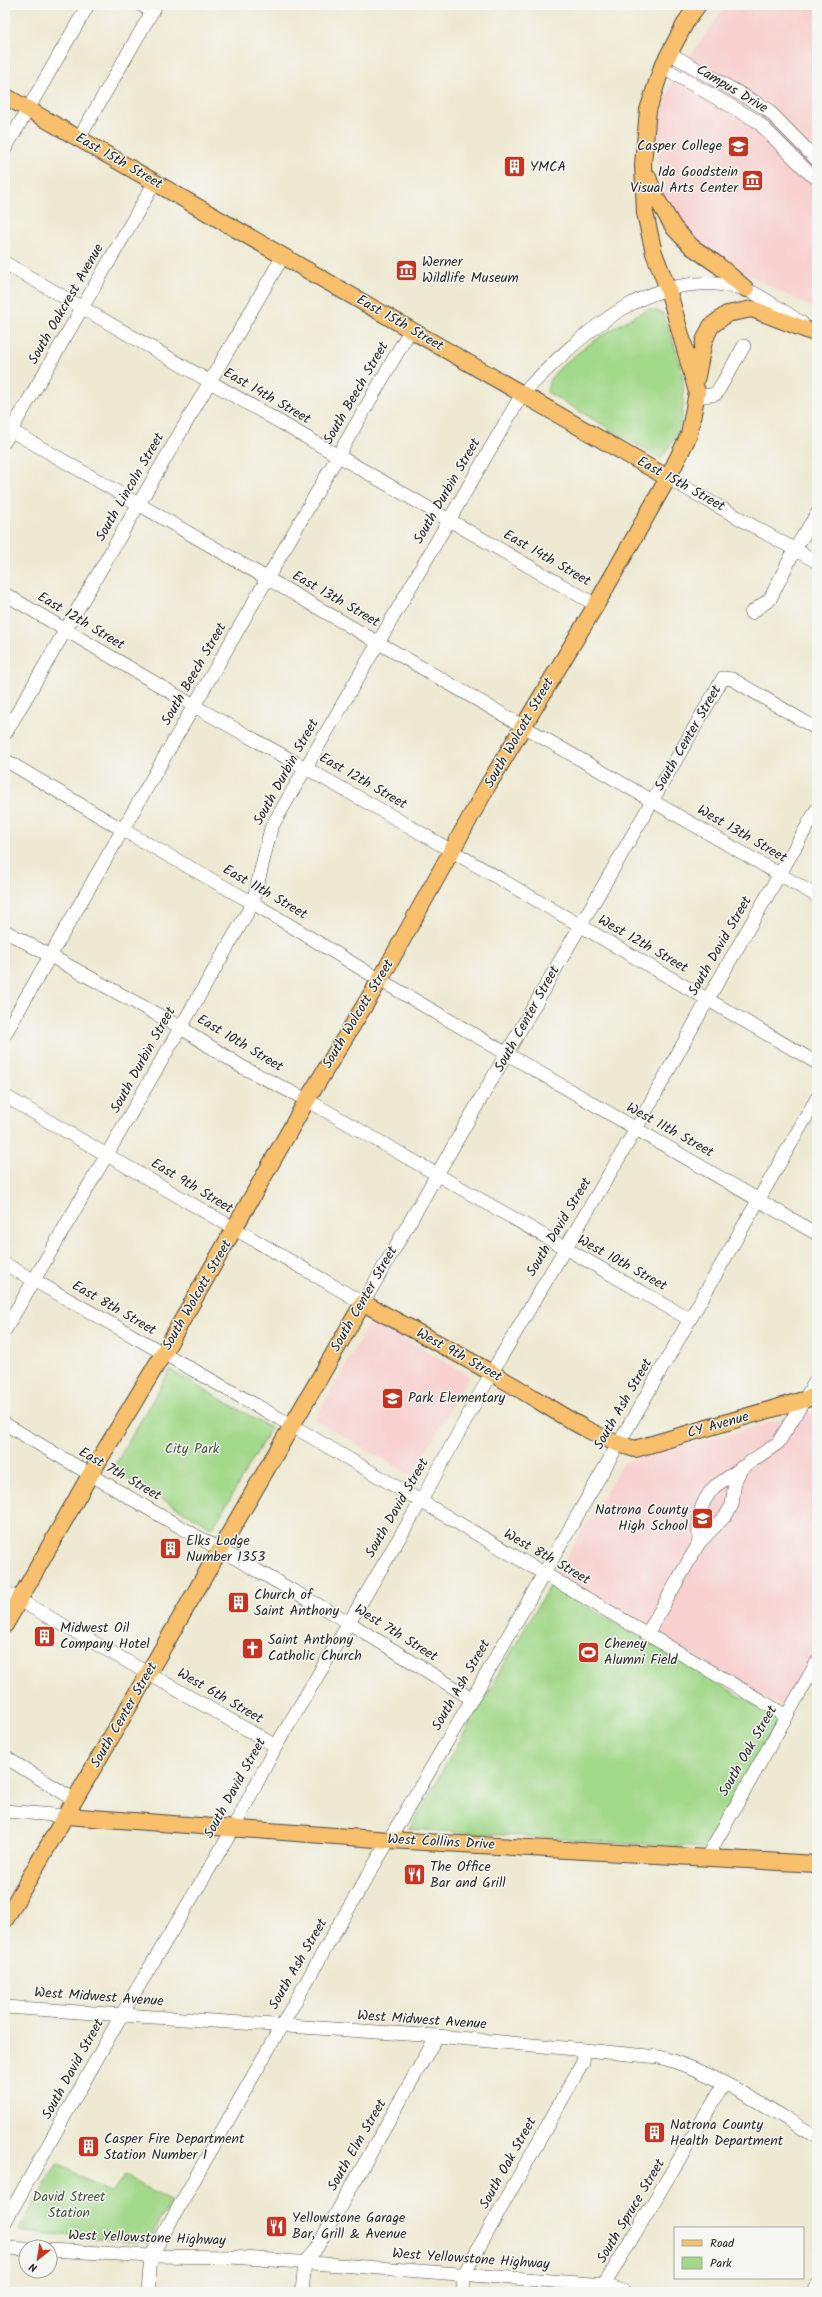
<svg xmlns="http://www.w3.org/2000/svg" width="822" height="2297" font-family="Kalam,sans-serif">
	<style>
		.built { fill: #f7d0cf }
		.green { fill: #a2d889; stroke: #66825a }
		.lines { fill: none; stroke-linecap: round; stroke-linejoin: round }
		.minor-casing { stroke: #484844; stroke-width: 14 }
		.major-casing { stroke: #484844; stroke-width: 18 }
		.minor { stroke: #fff; stroke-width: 13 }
		.major { stroke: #f8bf6c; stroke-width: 16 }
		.labels { text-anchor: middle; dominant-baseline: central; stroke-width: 3; stroke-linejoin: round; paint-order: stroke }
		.street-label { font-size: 14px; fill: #2b2b2b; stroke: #f6f6f2 }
		.poi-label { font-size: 14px; fill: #2b2b2b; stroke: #f6f6f2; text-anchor: start }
		.park-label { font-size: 14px; fill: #495642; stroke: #f6f6f2 }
	</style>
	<rect width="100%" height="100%" fill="#f6f6f2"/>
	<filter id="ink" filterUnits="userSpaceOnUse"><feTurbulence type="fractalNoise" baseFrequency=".025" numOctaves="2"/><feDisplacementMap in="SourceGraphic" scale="8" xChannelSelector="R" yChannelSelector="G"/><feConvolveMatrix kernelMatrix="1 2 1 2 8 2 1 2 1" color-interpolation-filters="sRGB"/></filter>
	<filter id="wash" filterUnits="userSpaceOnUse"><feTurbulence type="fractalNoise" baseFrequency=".012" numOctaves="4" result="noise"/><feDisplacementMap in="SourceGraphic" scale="16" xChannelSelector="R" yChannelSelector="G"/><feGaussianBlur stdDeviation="0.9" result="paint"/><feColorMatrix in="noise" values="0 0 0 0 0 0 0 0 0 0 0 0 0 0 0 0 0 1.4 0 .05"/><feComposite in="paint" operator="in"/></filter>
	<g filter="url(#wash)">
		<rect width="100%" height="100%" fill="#ede9d2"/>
		<g class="built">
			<path d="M726 5H817V310L716 259 683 233 665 206 657 173 659 119 671 84Z"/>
			<path d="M371 1320 469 1376 412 1476 315 1420Z"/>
			<path d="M817 1410V1648L782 1707 555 1575 624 1462Z"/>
		</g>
		<g class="green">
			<path d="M648 309 663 313C677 351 693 392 677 433 674 442 666 451 661 459L547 392C548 388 549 381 551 378 572 352 619 324 648 309Z"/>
			<path d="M170 1370 271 1428 213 1528 112 1470Z"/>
			<path d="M550 1585 779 1719 705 1848 409 1829Z"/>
			<path d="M58 2163 112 2194 124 2175 171 2202 148 2242 22 2232 19 2229Z"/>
		</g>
	</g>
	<g filter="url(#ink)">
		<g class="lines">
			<defs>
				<g id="minor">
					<path d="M141 5 152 11"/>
					<path d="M669 53 767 109 817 160"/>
					<path d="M662 67 757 121 809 173 817 178"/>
					<path d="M79 138 156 5"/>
					<path d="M5 149 88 5"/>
					<path d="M5 263 596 605"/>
					<path d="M697 397 716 394 744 346"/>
					<path d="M5 427 817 896"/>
					<path d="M5 441 155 182"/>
					<path d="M668 478 817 562"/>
					<path d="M5 594 194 706 388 814 817 1063"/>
					<path d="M751 613 770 599 795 549 817 514"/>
					<path d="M5 734 283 256"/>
					<path d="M5 760 123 830 253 903 380 980 817 1234"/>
					<path d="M5 931 180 1027 242 1067 307 1100 689 1319"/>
					<path d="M5 1034 411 329"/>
					<path d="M5 1096 363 1303 723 678 732 679 817 729"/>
					<path d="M5 1264 291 1425 787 1716"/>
					<path d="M5 1330 253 903 271 828 522 394C581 335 653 263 744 289 759 293 787 314 802 323"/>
					<path d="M5 1424 154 1512 348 1622 472 1699"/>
					<path d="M699 1543C698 1518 698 1506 714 1487L778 1443 817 1379"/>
					<path d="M5 1592 276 1746"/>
					<path d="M647 1634 699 1543 726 1515 732 1505 735 1481 742 1467"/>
					<path d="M5 1757 75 1800"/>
					<path d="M5 1811 66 1816"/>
					<path d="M707 1857 817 1662"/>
					<path d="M5 2007 437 2036 659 2057C716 2072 767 2108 817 2137"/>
					<path d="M5 2222 122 2014 233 1829 276 1746 420 1503 492 1372 636 1129 708 999 817 809"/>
					<path d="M5 2248 26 2249"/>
					<path d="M50 2250 151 2256 232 2257 605 2285 625 2292"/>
					<path d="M148 2292 151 2256 333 1935 472 1699 817 1098"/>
					<path d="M302 2292 305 2262 316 2249 437 2036"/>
					<path d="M463 2292 464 2274 583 2062 584 2050"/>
					<path d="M600 2292 724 2084"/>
					<path d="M814 2292 817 2285"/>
				</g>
				<g id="major">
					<path d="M5 96 668 478"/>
					<path d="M648 177 655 196 674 228 692 247 718 265 746 289"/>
					<path d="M696 381 704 341 711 326 727 314 752 309 817 334"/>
					<path d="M5 1625 90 1475 163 1354 307 1100 380 980 487 787 596 605 668 478 689 435 697 392 668 289 654 253 645 213 643 164 648 110 662 67 687 20 698 5"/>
					<path d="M66 1816 389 1840 817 1864"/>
					<path d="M5 1920 363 1303C412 1329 461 1355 509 1383 549 1406 590 1437 635 1449L817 1396"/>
				</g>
			</defs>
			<use href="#minor" class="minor-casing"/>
			<use href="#major" class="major-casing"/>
			<use href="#minor" class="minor"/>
			<use href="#major" class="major"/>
		</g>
	</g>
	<defs>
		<symbol id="university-square" viewBox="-11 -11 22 22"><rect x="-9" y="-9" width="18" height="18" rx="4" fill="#c8321e" stroke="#f6f6f2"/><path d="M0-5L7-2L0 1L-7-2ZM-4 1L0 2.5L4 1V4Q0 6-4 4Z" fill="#fff"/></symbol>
		<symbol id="building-square" viewBox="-11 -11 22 22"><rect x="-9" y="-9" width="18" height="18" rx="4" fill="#c8321e" stroke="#f6f6f2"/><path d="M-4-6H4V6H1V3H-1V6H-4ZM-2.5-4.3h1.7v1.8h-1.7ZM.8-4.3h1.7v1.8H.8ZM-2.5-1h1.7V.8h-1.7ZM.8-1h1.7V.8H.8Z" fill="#fff"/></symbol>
		<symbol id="museum-square" viewBox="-11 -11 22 22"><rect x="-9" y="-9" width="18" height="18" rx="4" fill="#c8321e" stroke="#f6f6f2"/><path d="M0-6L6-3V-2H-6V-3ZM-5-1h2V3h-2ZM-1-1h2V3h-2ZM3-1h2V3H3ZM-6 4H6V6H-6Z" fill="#fff"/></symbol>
		<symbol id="school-square" viewBox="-11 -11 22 22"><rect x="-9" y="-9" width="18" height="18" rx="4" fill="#c8321e" stroke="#f6f6f2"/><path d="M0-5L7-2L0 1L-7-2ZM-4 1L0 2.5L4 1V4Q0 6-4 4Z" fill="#fff"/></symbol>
		<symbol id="church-square" viewBox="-11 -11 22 22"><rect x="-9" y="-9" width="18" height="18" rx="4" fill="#c8321e" stroke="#f6f6f2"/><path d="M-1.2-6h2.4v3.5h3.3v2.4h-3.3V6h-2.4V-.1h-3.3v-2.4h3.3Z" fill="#fff"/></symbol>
		<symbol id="stadium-square" viewBox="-11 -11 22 22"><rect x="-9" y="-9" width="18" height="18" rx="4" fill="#c8321e" stroke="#f6f6f2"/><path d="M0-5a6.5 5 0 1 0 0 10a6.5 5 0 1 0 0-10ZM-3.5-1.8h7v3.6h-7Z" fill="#fff"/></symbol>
		<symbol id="restaurant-square" viewBox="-11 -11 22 22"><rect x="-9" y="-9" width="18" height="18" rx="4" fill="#c8321e" stroke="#f6f6f2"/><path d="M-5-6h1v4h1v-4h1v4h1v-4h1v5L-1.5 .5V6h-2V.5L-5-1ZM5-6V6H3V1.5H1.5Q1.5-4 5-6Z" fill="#fff"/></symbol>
	</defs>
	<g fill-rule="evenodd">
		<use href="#university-square" x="726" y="134" width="25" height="25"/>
		<use href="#building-square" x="502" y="154" width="25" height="25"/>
		<use href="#museum-square" x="740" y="168" width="25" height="25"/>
		<use href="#museum-square" x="394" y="258" width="25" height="25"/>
		<use href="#school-square" x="380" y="1386" width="25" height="25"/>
		<use href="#school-square" x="690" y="1506" width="25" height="25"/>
		<use href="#building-square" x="158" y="1536" width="25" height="25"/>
		<use href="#building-square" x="226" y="1590" width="25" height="25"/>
		<use href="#building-square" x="32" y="1624" width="25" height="25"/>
		<use href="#church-square" x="240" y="1636" width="25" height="25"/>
		<use href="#stadium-square" x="576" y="1640" width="25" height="25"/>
		<use href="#restaurant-square" x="402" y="1862" width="25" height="25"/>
		<use href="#building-square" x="642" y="2120" width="25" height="25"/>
		<use href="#building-square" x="76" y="2134" width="25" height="25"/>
		<use href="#restaurant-square" x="264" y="2214" width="25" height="25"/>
	</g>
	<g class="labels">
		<g class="street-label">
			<text transform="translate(732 89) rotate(31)">Campus Drive</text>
			<text transform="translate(119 161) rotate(30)">East 15th Street</text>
			<text transform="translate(66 304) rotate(-60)">South Oakcrest Avenue</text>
			<text transform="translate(400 323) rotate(30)">East 15th Street</text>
			<text transform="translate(356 393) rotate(-60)">South Beech Street</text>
			<text transform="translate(267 396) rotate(30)">East 14th Street</text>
			<text transform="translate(681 484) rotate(29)">East 15th Street</text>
			<text transform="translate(130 487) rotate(-60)">South Lincoln Street</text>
			<text transform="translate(447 491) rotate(-60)">South Durbin Street</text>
			<text transform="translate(547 558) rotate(30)">East 14th Street</text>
			<text transform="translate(336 599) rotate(30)">East 13th Street</text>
			<text transform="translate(81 621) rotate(31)">East 12th Street</text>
			<text transform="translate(194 674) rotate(-60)">South Beech Street</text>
			<text transform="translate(519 733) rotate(-60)">South Wolcott Street</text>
			<text transform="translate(688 738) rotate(-60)">South Center Street</text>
			<text transform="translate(286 772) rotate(-61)">South Durbin Street</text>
			<text transform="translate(363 781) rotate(30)">East 12th Street</text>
			<text transform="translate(742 834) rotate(30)">West 13th Street</text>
			<text transform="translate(265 892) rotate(30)">East 11th Street</text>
			<text transform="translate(643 944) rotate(30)">West 12th Street</text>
			<text transform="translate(720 946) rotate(-60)">South David Street</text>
			<text transform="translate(358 1014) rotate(-59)">South Wolcott Street</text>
			<text transform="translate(527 1019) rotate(-61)">South Center Street</text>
			<text transform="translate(240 1043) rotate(31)">East 10th Street</text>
			<text transform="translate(143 1060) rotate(-61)">South Durbin Street</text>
			<text transform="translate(670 1130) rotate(29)">West 11th Street</text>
			<text transform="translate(192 1186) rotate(31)">East 9th Street</text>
			<text transform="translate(559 1227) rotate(-59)">South David Street</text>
			<text transform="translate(622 1263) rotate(29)">West 10th Street</text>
			<text transform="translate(197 1295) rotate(-60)">South Wolcott Street</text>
			<text transform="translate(364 1299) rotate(-60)">South Center Street</text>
			<text transform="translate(114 1308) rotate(30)">East 8th Street</text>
			<text transform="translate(459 1355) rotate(29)">West 9th Street</text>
			<text transform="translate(623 1404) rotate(-60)">South Ash Street</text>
			<text transform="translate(718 1425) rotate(-16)">CY Avenue</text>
			<text transform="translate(120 1474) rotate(30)">East 7th Street</text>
			<text transform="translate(397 1508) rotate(-60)">South David Street</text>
			<text transform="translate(547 1557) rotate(30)">West 8th Street</text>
			<text transform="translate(396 1633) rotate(32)">West 7th Street</text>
			<text transform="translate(461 1685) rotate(-60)">South Ash Street</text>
			<text transform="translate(220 1696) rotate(30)">West 6th Street</text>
			<text transform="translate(124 1715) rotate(-60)">South Center Street</text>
			<text transform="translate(748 1751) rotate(-60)">South Oak Street</text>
			<text transform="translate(235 1788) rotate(-61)">South David Street</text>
			<text transform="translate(441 1842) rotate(3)">West Collins Drive</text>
			<text transform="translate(298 1964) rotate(-60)">South Ash Street</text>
			<text transform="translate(99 1997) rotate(4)">West Midwest Avenue</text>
			<text transform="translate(422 2020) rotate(4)">West Midwest Avenue</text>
			<text transform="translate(73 2069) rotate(-61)">South David Street</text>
			<text transform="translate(357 2145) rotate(-60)">South Elm Street</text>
			<text transform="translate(508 2163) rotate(-61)">South Oak Street</text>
			<text transform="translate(631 2211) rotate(-59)">South Spruce Street</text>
			<text transform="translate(147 2238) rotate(2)">West Yellowstone Highway</text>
			<text transform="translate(471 2259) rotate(4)">West Yellowstone Highway</text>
		</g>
		<g class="poi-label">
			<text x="722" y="146" text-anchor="end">Casper College</text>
			<text x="530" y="167">YMCA</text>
			<text x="738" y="172" text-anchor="end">Ida Goodstein<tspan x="738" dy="16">Visual Arts Center</tspan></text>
			<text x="422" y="262">Werner<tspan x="422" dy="16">Wildlife Museum</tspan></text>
			<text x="408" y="1398">Park Elementary</text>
			<text x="688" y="1510" text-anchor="end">Natrona County<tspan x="688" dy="16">High School</tspan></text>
			<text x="186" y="1541">Elks Lodge<tspan x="186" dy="16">Number 1353</tspan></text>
			<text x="254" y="1595">Church of<tspan x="254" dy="16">Saint Anthony</tspan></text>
			<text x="60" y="1628">Midwest Oil<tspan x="60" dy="16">Company Hotel</tspan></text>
			<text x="268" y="1640">Saint Anthony<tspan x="268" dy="16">Catholic Church</tspan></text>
			<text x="604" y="1644">Cheney<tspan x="604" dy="16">Alumni Field</tspan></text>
			<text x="430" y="1867">The Office<tspan x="430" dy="16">Bar and Grill</tspan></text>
			<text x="670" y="2125">Natrona County<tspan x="670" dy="16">Health Department</tspan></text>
			<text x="104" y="2139">Casper Fire Department<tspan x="104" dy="16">Station Number 1</tspan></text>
			<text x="292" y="2218">Yellowstone Garage<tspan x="292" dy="16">Bar, Grill &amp; Avenue</tspan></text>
		</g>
		<g class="park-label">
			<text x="192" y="1449">City Park</text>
			<text x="69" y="2197">David Street<tspan x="69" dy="16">Station</tspan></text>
		</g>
	</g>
	<rect width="822" height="2297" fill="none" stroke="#f6f6f2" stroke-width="20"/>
	<rect x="674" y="2227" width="130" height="52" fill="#f6f6f2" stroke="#a5a5a2"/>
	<rect x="682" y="2240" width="20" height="6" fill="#f8bf6c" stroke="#a5a5a2"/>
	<text x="710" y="2247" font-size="12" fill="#2b2b2b">Road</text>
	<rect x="682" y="2257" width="20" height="12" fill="#a2d889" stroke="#a5a5a2"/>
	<text x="710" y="2267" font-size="12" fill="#2b2b2b">Park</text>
	<g transform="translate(38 2259) rotate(210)"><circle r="19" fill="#f6f6f2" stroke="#a5a5a2"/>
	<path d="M0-3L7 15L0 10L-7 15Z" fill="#c8321e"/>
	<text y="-6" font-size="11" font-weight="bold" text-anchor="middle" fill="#2b2b2b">N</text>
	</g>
</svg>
